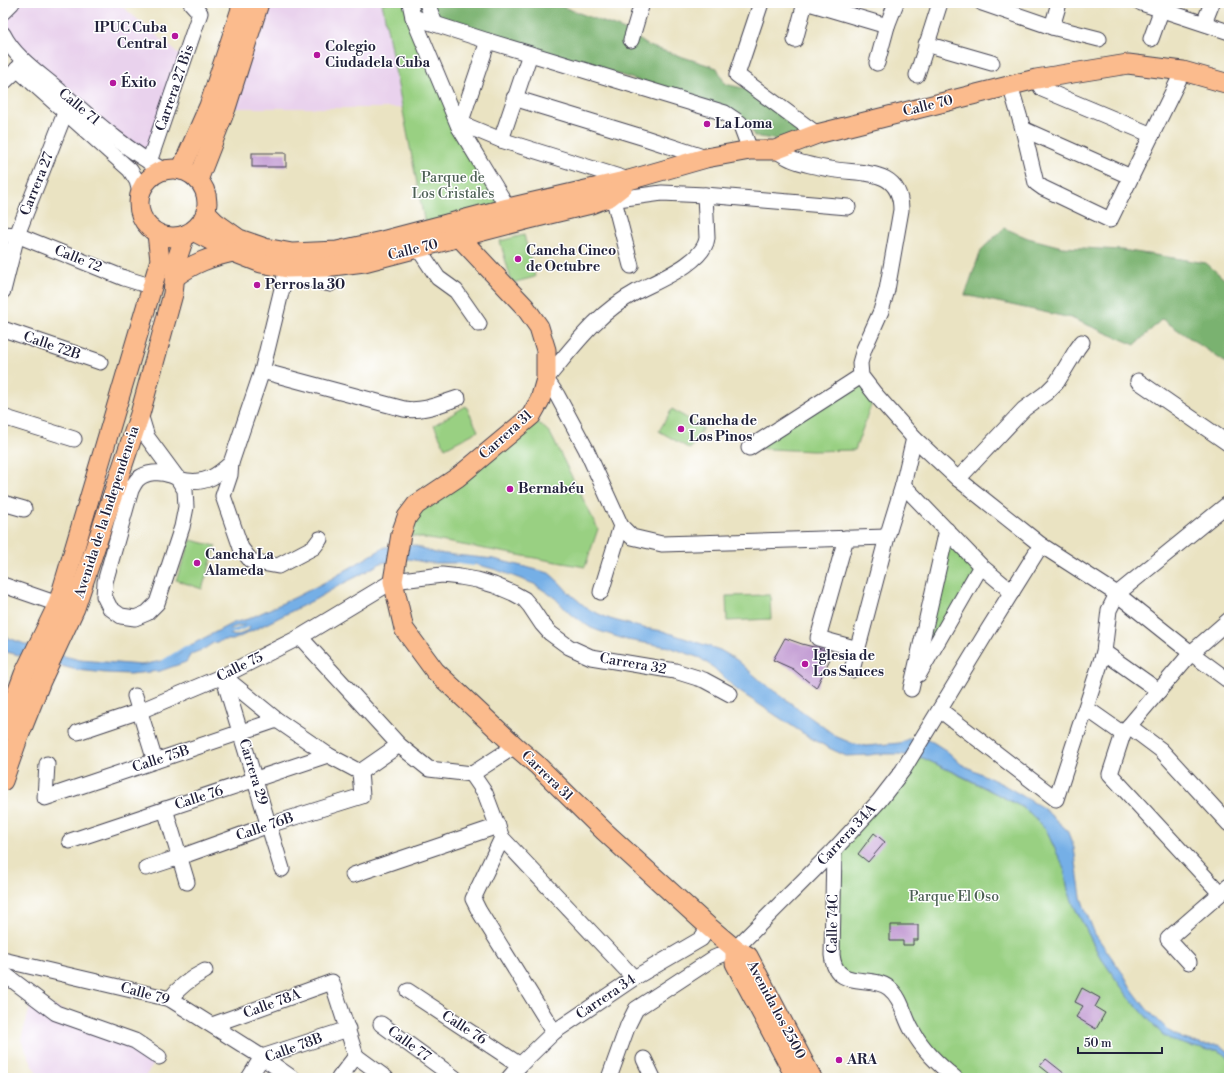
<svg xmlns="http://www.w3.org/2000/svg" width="1232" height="1081" font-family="'Libre Bodoni',serif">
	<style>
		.built { fill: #e9d2ed }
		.green { fill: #99d082; stroke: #5e795e }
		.forest { fill: #7ab270; stroke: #4e6a56 }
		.water { fill: #75afe6; stroke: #4c6890; fill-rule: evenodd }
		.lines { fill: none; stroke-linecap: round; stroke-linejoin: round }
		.stream { stroke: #75afe6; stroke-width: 3.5 }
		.building { fill: #c29bd3 }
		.minor-casing { stroke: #403f4f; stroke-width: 17 }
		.major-casing { stroke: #403f4f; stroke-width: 21 }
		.minor { stroke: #fff; stroke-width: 15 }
		.major { stroke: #fbbb8d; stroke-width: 19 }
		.poi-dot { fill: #b5179e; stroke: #fff; stroke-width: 1.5 }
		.labels { text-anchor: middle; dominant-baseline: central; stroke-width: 3; stroke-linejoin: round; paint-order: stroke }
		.poi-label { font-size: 14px; font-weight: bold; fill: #22223b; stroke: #fff; text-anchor: start }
		.street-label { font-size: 14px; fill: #22223b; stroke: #fff }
		.park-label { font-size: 14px; fill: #4c5f54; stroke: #fff }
	</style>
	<rect width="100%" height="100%" fill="#fff"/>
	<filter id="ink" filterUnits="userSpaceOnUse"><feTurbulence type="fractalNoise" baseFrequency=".025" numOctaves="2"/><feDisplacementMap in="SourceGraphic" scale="8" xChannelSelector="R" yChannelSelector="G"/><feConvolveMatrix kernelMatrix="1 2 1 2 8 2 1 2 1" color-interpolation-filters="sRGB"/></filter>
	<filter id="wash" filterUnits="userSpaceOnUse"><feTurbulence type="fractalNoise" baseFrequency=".012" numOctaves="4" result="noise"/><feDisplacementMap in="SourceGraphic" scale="16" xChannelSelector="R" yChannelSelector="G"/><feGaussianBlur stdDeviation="0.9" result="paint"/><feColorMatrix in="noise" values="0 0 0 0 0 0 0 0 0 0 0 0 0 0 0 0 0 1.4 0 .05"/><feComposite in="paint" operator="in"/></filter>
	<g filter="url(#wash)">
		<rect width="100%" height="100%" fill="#eae3c2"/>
		<g class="built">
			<path d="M12 3H118L185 59 149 162 3 34V12Z"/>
			<path d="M259 3H382L402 108H226Z"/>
			<path d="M33 996 159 1057 144 1078H39L21 1040Z"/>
		</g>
		<g class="green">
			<path d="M382 3H410L413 17 508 208 426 230Z"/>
			<path d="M524 235 535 277 512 283 500 241Z"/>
			<path d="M861 376 875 394 855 450 813 451 749 448Z"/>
			<path d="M466 406 478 431 445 448 434 425Z"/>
			<path d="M672 409 703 428 690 449 659 431Z"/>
			<path d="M531 416 550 433 598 529 585 567 401 534 407 517Z"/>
			<path d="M947 530 981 566 911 689Z"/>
			<path d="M191 540 216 546 202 589 176 580Z"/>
			<path d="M770 595 771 619 727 621 726 596Z"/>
			<path d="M912 756 923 758 969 780 1022 807 1030 813 1046 830 1064 868 1068 890 1074 906 1099 955 1127 995 1162 1034 1184 1044 1209 1050H1217L1223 1053 1229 1058V1078H955L940 1066 899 999 838 972 834 850Z"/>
		</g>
		<g class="forest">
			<path d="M414 3H552L625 30 649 46 717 68 725 84 747 89 805 133 778 140 754 136 749 124 731 109 418 13Z"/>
			<path d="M1004 228 1028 238 1062 247 1122 250 1206 263 1229 283V365L1162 319 1135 345 1071 318 965 295 981 250Z"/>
		</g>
		<path class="water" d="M413 545 435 553 494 559 549 573 560 583 568 592 588 609 610 619 643 628 663 631 720 650 737 660 762 682 837 737 854 744 866 746 900 743 908 739H928L947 751 961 764 1004 785 1043 808 1067 830 1074 848 1081 897 1086 912 1095 934 1124 975 1131 988 1146 1008 1169 1031 1181 1038 1203 1045H1219L1224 1048 1229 1052V1058L1223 1053 1217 1050H1209L1194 1047 1173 1041 1162 1034 1127 995 1099 955 1074 906 1068 890 1064 868 1046 830 1030 813 1022 807 970 780 923 758 898 754H875L870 755 846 756 831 749 812 739 737 690 714 668 700 658 669 647 627 640 599 631 591 628 569 613 555 598 534 584 497 570 475 564 457 563H429L409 559 381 563 358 576 340 585 316 599 248 633 233 640H224L213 643 204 649 191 654 186 662 160 671 130 674 106 673 77 670 3 651V636L44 651 80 660 141 665 167 660 181 653 185 648 233 623 248 619 296 597 331 579 385 547ZM245 625H248L250 628C247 633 240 634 235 636L227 633C231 626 238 626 245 625Z"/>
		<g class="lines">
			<g class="stream">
				<path d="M457 562 473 564"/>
				<path d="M224 634 237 630 252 624"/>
				<path d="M163 662 185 648 189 647"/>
			</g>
		</g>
		<g id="blocks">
			<g class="building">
				<rect x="252" y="153" width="34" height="14"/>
				<path d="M785 638 802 644 825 650 832 655 816 688 793 669 773 660Z"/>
				<path d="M874 833 885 842 868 862 858 854Z"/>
				<path d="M890 925H918V940H913V945H903V941H890Z"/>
				<path d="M1082 988 1100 998 1095 1007 1105 1013 1096 1029 1076 1017 1083 1006 1075 1002Z"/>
				<path d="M1046 1059 1070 1078H1055L1040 1066Z"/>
			</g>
		</g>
	</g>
	<g filter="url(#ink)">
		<use href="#blocks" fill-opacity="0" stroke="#403f4f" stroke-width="1"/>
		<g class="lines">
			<defs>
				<g id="minor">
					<path d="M410 3 413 17 459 127 508 208"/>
					<path d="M427 3 435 24"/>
					<path d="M761 3 737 75 817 134"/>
					<path d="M809 3 887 26"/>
					<path d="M982 3 1052 27 1099 39"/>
					<path d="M1141 3 1229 32"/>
					<path d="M3 12 12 3"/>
					<path d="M413 17 488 41 725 113 740 123 750 150"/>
					<path d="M1204 23 1212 3"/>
					<path d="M1052 27 1059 3"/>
					<path d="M3 34C14 56 36 71 54 86 89 116 123 148 163 170"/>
					<path d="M1151 39 1164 3"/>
					<path d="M631 40 642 3"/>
					<path d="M795 40 805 3"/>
					<path d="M926 44 992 63"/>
					<path d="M877 63 887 26 896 3"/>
					<path d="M17 69 130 170 137 181 140 192"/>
					<path d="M917 75 940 3"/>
					<path d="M1036 79 1042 89 1152 135"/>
					<path d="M3 83 24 63"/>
					<path d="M1010 85 1023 129 1036 183 1043 188 1110 220 1183 71"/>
					<path d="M514 98 645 138 706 158"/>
					<path d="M460 123 501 140 629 180"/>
					<path d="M459 127 488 41"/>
					<path d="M1023 129 1131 177"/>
					<path d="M501 140 530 54"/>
					<path d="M775 150C780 153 786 157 791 159 801 164 819 167 830 169 860 175 901 166 901 210L887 290 881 311 864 349 860 363 861 376 875 394 914 438 958 479 1041 545 1117 594 1191 653 1229 681"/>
					<path d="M149 162 200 13 191 3"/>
					<path d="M705 195 707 238C704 263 656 281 636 292 596 314 575 345 546 379L557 395 586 449 621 526 632 537 662 544 887 537"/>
					<path d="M614 200 631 266"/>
					<path d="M603 201 662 193 705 195 848 207"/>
					<path d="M3 234 17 235 124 278 153 287"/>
					<path d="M418 248 438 278 456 291 479 324"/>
					<path d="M287 268 262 371 231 463 230 475 223 496 241 548 251 561 278 566 314 547 320 539"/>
					<path d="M286 275 330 284"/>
					<path d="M3 291 17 235 65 113 75 104"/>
					<path d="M3 329 100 362"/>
					<path d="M262 371 404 409C423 412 440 404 458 398"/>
					<path d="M1138 381 1229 444"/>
					<path d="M140 414 147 437 178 479 185 490 186 507 182 527 157 603 147 613 135 618 121 616 110 608 104 596 105 582 131 490C133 486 135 482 138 479 146 472 160 471 170 475 176 477 180 480 187 481 206 484 218 475 231 463"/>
					<path d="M3 417 74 439"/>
					<path d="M749 448 861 376"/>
					<path d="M958 479 1024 409 1046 393 1057 382 1077 349 1082 342"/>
					<path d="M903 485 981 566 1012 592"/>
					<path d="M3 503 24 509"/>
					<path d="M846 538 818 638 858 649"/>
					<path d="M3 585 58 604"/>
					<path d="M601 592 621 526"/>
					<path d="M300 637 399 745 429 769 472 774 515 746"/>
					<path d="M1104 652 1159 691"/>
					<path d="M852 670 887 537 903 485 914 438"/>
					<path d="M919 674 981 566"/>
					<path d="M223 676 282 869"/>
					<path d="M223 676 277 720 328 755 360 772"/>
					<path d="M911 689 947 530"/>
					<path d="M135 696 155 761"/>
					<path d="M1086 708 1123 734"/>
					<path d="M940 710 1056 799 1104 652 1109 610 1117 594 1229 503"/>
					<path d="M1129 726 1161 750 1229 824"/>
					<path d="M78 732 140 711 223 676 300 637 393 581 442 575 460 577 477 580 494 585 513 593 524 599 530 606 542 624 550 633 569 647 591 657 675 671 704 680 730 694"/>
					<path d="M47 764 45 798 277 720"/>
					<path d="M360 772 399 745"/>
					<path d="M472 774 485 793 502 838 634 978"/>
					<path d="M165 809 187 882"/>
					<path d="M502 838 473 899 479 911 554 1032"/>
					<path d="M70 841 328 755"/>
					<path d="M834 850 832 955C836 992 870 973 889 988 902 998 904 1017 912 1030 923 1050 938 1064 955 1078"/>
					<path d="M146 868 180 857 269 825 362 796 360 772"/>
					<path d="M353 875 498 826"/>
					<path d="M1220 893 1110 774 1123 734 1129 726 1191 653 1229 620"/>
					<path d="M3 960 170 999 262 1057 292 1078"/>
					<path d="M1189 962 1168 939 1229 886"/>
					<path d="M3 973 56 1013 135 1041 159 1057"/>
					<path d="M408 991 520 1065"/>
					<path d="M170 999C180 986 191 978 205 971"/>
					<path d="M381 1024 455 1078"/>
					<path d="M212 1025 332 982 356 1056"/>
					<path d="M356 1056 386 1078"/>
					<path d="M644 1059 653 1078"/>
					<path d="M249 1078 262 1057 348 1029"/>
					<path d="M339 1078 356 1056"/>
					<path d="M509 1078 520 1065 554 1032 634 978 701 939 709 927"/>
					<path d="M609 1078 628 1025 636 1009 714 958 735 949 834 850 879 801 903 770 988 630 1041 545"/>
				</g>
				<g id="major">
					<circle cx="173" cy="203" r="34"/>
					<path d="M181 170 209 106 243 3"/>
					<path d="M198 180 226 108 259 3"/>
					<path d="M206 213 215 222 239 239 265 248 292 253 337 251 382 241 508 208 629 180 706 158 750 150H775L817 134 1036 79 1128 64 1183 71 1229 84"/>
					<path d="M447 224 525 307 539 327 546 350V379L540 400 531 416 458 477 416 505 407 517 401 534 393 581 404 629 435 671 515 746 537 765 604 831 709 927 735 949 748 956 812 1078"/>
					<path d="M193 231 233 252 261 263 287 268 325 267 364 262 529 219 591 204 609 197 623 186"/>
					<path d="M175 277C194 263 210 257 233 252"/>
					<path d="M3 731 24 674 58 604 160 260 157 234"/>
					<path d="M3 781 17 741 41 681 75 608 102 527 140 414 173 294 176 262 185 235"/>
					<path d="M735 949V963L796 1078"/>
				</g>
			</defs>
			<use href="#minor" class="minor-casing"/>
			<use href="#major" class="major-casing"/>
			<use href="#minor" class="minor"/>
			<use href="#major" class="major"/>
		</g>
	</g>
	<g class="poi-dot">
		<circle cx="175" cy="36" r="4"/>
		<circle cx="317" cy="55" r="4"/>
		<circle cx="113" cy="83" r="4"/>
		<circle cx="707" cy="124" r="4"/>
		<circle cx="518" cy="259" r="4"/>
		<circle cx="257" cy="285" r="4"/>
		<circle cx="681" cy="429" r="4"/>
		<circle cx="510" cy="489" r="4"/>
		<circle cx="197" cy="563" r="4"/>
		<circle cx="805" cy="664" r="4"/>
		<circle cx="839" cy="1060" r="4"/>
	</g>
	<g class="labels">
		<g class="poi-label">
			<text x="167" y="28" text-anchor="end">IPUC Cuba<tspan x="167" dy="16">Central</tspan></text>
			<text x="325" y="47">Colegio<tspan x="325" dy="16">Ciudadela Cuba</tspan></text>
			<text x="121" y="83">Éxito</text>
			<text x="715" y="124">La Loma</text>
			<text x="526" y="251">Cancha Cinco<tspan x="526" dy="16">de Octubre</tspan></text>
			<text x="265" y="285">Perros la 30</text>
			<text x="689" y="421">Cancha de<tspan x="689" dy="16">Los Pinos</tspan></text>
			<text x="518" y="489">Bernabéu</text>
			<text x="205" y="555">Cancha La<tspan x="205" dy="16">Alameda</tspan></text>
			<text x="813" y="656">Iglesia de<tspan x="813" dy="16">Los Sauces</tspan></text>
			<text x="847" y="1060">ARA</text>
		</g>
		<g class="street-label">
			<text transform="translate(175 88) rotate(-71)">Carrera 27 Bis</text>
			<text transform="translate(928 106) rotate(-14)">Calle 70</text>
			<text transform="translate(79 107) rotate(40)">Calle 71</text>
			<text transform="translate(37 184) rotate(-68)">Carrera 27</text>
			<text transform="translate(413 250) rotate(-14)">Calle 70</text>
			<text transform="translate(78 259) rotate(22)">Calle 72</text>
			<text transform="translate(52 346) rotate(19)">Calle 72B</text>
			<text transform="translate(506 435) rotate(-42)">Carrera 31</text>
			<text transform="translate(107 512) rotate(-72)">Avenida de la Independencia</text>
			<text transform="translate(633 664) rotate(10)">Carrera 32</text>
			<text transform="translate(240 667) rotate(-26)">Calle 75</text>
			<text transform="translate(161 759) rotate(-18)">Calle 75B</text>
			<text transform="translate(253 772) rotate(73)">Carrera 29</text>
			<text transform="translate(547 776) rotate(44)">Carrera 31</text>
			<text transform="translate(199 798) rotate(-18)">Calle 76</text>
			<text transform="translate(265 827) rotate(-19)">Calle 76B</text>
			<text transform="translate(847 835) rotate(-47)">Carrera 34A</text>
			<text transform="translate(833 924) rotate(-89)">Calle 74C</text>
			<text transform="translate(145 994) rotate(15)">Calle 79</text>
			<text transform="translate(606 997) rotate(-34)">Carrera 34</text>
			<text transform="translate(272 1004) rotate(-20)">Calle 78A</text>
			<text transform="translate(776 1010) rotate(62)">Avenida los 2500</text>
			<text transform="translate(464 1028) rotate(33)">Calle 76</text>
			<text transform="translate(409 1044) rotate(36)">Calle 77</text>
			<text transform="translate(294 1048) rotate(-20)">Calle 78B</text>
		</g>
		<g class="park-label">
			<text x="453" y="178">Parque de<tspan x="453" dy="16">Los Cristales</tspan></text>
			<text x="954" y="897">Parque El Oso</text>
		</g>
	</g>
	<rect width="1232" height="1081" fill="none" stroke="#fff" stroke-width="16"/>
	<path d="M1078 1047v6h84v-6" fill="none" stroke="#22223b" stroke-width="2"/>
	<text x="1084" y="1047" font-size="12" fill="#22223b" stroke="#ffffff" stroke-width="3" paint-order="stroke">50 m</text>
</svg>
